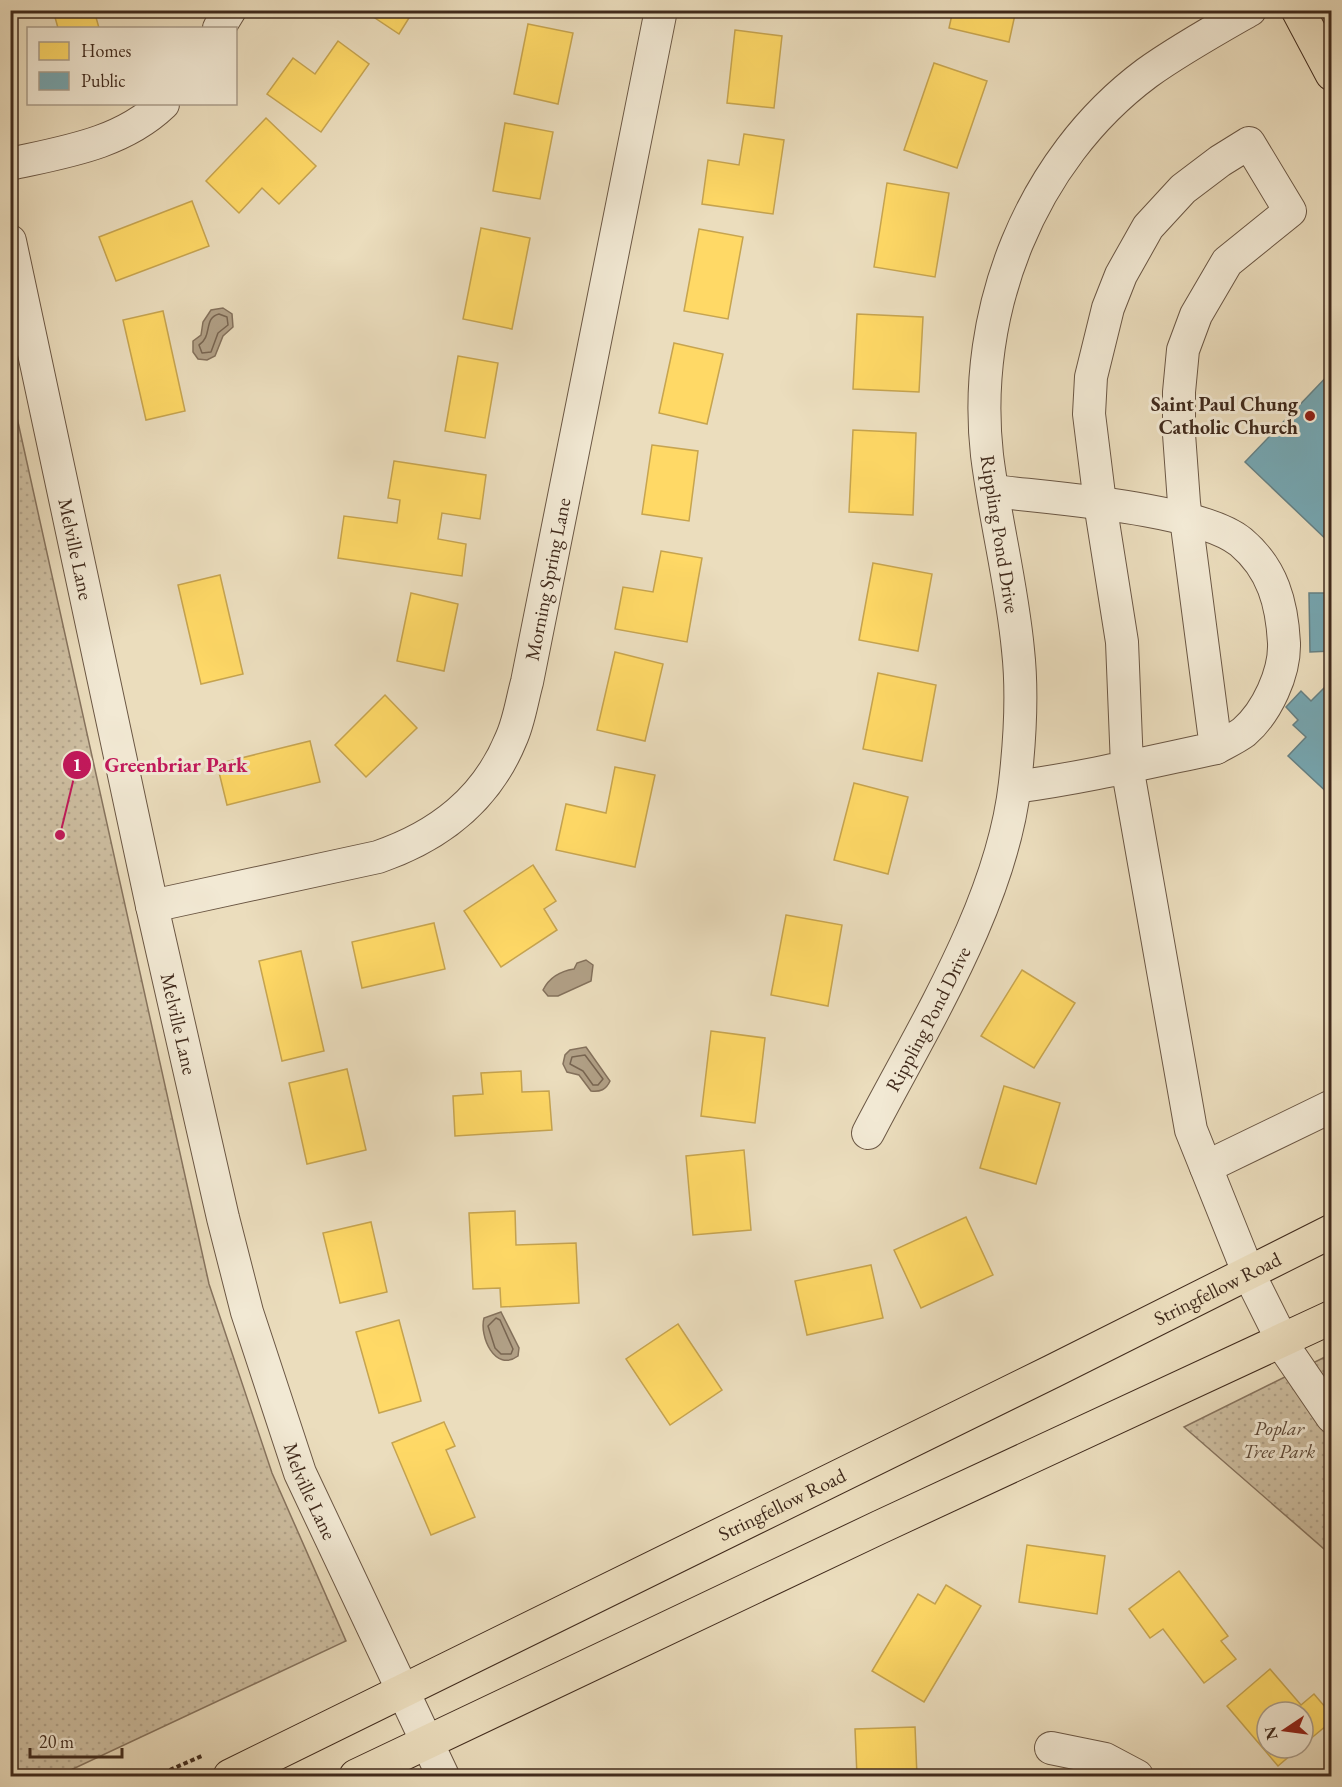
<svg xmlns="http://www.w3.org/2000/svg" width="1342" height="1787" font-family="'EB Garamond',serif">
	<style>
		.park { fill: url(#park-dots); stroke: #87745f; stroke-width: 1.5 }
		.water { fill: #b1a086; stroke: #84715c; stroke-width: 1.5 }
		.homes { fill: #ffd966; stroke: #c6a450; stroke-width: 1.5 }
		.public { fill: #76a5af; stroke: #668083; stroke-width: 1.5 }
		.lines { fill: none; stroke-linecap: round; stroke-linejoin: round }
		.shore { stroke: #786551; stroke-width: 1.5 }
		.minor-casing { stroke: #6b5744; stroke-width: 34 }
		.major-casing { stroke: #402a1c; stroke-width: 35 }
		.path { stroke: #402a1c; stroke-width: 4; stroke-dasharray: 4.5 3; stroke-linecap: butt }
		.minor { stroke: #f2e9d4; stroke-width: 32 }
		.major { stroke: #ebddbd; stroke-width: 33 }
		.poi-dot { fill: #8f2418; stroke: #f2e9d4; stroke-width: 2 }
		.labels { text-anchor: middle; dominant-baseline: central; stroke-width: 6; stroke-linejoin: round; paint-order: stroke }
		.poi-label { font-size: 20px; font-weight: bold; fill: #402a1c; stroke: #f2e9d4; text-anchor: end }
		.street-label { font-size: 20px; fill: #402a1c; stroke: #f2e9d4 }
		.park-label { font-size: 20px; font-style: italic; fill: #5c4837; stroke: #f2e9d4 }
		.leader { fill: none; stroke: #c2185b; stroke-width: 2 }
		.callout-dot { fill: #c2185b; stroke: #f2e9d4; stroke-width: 2 }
		.mark-label { font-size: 18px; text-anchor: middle; font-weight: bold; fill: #fff }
		.callout-label { font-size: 21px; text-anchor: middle; font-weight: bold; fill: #c2185b; stroke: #f2e9d4; stroke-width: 6; stroke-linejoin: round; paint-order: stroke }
	</style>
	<defs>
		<pattern id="park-dots" width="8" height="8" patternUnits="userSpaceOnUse" patternTransform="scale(1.5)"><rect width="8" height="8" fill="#cebfa2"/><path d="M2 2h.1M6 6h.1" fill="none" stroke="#b2a48b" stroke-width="1.8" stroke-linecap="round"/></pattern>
	</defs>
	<rect width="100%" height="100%" fill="#ebddbd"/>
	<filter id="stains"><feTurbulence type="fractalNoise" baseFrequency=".00333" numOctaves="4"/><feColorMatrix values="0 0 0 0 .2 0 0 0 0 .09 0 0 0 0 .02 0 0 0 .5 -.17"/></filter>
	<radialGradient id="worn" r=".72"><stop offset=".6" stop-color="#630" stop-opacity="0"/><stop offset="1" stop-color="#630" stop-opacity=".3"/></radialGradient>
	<g class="park">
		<path d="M10 386 209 1284 272 1473 346 1641 58 1776H10Z"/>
		<path d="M1331 1354V1555L1184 1427Z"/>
	</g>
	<g class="water">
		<path d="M223 308 232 314 233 327 223 336 215 356 207 360 198 359 193 352V341L201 335 203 322 211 310Z"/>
		<path d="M586 960 593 965 591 981 558 996H548L543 990C549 978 561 971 574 969L577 963Z"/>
		<path d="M586 1047 610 1081C606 1090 600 1092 591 1091L579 1075 567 1072 563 1064 565 1055 570 1050Z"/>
		<path d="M501 1312 519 1348 518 1356C495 1373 479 1336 484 1318Z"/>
	</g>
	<g class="homes">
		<path d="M53 10H94L99 28H58Z"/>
		<path d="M363 10H414L399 34Z"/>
		<path d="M953 10H1016L1009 42 949 28Z"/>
		<path d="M528 24 573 33 558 104 514 94Z"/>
		<path d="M735 30 782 36 774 108 727 103Z"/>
		<path d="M338 41 369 64 321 132 267 94 293 58 315 74Z"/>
		<path d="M934 63 987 81 957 168 904 150Z"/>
		<path d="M266 118 316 166 279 204 262 188 239 213 206 181Z"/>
		<path d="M505 123 553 132 540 199 493 191Z"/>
		<path d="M744 134 784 140 773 214 702 204 708 160 739 165Z"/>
		<path d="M887 183 949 193 935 277 874 267Z"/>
		<path d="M192 201 209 246 116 281 99 237Z"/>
		<path d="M481 228 530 238 512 329 463 319Z"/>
		<path d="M699 229 743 237 728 319 684 311Z"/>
		<path d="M163 311 185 411 146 420 123 320Z"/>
		<path d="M857 314 923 317 919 392 853 389Z"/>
		<path d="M674 343 723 354 707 424 659 413Z"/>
		<path d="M458 356 498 363 485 438 445 431Z"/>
		<path d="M853 430 916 433 913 515 849 512Z"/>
		<path d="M652 445 698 451 689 521 642 514Z"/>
		<path d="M394 461 486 475 480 519 442 513 438 539 466 544 462 576 338 558 344 516 397 523 400 500 388 498Z"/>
		<path d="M661 551 702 558 687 642 615 629 623 587 653 592Z"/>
		<path d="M873 563 932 574 918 651 859 640Z"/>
		<path d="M220 575 243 674 201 684 178 585Z"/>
		<path d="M411 593 458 604 444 671 397 661Z"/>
		<path d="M615 652 663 664 645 741 597 730Z"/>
		<path d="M878 673 936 685 922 761 863 749Z"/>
		<path d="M385 695 417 728 366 777 335 745Z"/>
		<path d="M310 741 320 782 227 805 217 764Z"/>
		<path d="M615 767 655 775 635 867 556 850 566 804 606 813Z"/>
		<path d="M854 783 908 797 888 874 834 860Z"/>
		<path d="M533 865 556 901 544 909 557 930 501 967 464 911Z"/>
		<path d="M786 915 842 925 828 1006 771 995Z"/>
		<path d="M434 923 445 969 362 988 352 942Z"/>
		<path d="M301 951 324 1051 282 1061 259 961Z"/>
		<path d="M1022 970 1075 1003 1034 1068 981 1036Z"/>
		<path d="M711 1031 765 1038 755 1123 701 1116Z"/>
		<path d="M347 1069 366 1150 307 1164 289 1083Z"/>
		<path d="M521 1071 522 1092 549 1091 552 1130 455 1136 453 1096 483 1094 481 1073Z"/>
		<path d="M1004 1086 1060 1103 1036 1184 980 1168Z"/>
		<path d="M744 1150 751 1230 693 1235 686 1156Z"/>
		<path d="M515 1211 516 1245 576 1243 579 1303 501 1307 500 1288 473 1289 469 1213Z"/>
		<path d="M966 1217 993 1275 921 1308 894 1250Z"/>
		<path d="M371 1222 387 1292 340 1303 323 1233Z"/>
		<path d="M871 1265 883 1318 807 1335 795 1281Z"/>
		<path d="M399 1320 421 1401 379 1413 356 1332Z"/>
		<path d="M678 1324 722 1390 670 1425 626 1359Z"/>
		<path d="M444 1422 455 1446 446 1450 475 1517 431 1535 392 1443Z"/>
		<path d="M1027 1545 1105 1556 1097 1614 1019 1602Z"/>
		<path d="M1179 1571 1228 1636 1221 1641 1236 1659 1204 1683 1163 1629 1150 1638 1129 1609Z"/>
		<path d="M946 1585 981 1606 924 1702 872 1671 918 1594 935 1604Z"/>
		<path d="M1270 1669 1301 1705 1314 1694 1332 1715V1721L1303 1745V1712H1267V1748H1299L1278 1766 1227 1706Z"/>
		<path d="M915 1727 917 1776H857L855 1729Z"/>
	</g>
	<g class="public">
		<path d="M1332 371V545L1245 462Z"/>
		<path d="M1309 593H1332V651L1310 652Z"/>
		<path d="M1332 680V797L1288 756 1306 737 1293 725 1298 720 1286 707 1301 691 1311 701Z"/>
	</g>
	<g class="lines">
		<g class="shore">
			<path d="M219 314 227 317 228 325 218 333 211 352 202 353 199 345C213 336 203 318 219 314Z"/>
			<path d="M585 1055 603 1079 598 1085H593L583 1071 570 1064 572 1057Z"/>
			<path d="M496 1318 500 1320 513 1349 511 1354H501L495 1348 488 1326Z"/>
		</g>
		<defs>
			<g id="minor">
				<path d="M219 28 230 10"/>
				<path d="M10 164C64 152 121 144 163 104"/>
				<path id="s1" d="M10 241 152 906 223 1218 247 1312 300 1473 443 1776"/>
				<path d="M993 491C1049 498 1200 508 1241 542 1273 569 1282 604 1284 643 1285 673 1267 712 1244 732 1236 738 1225 743 1216 748"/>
				<path d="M1015 787C1083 778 1150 762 1216 748L1184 503 1179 434V392L1183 350 1196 315 1227 262 1290 211 1249 143 1220 161 1183 189 1148 227 1121 275 1108 308 1091 377 1089 414 1100 503 1122 642 1127 766 1191 1130 1248 1272 1289 1354 1332 1417"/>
				<path id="s2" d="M152 906 378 857C439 836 486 800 511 739 519 722 522 700 527 682L661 10"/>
				<path id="s3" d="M868 1133C923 1027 1002 903 1015 783 1020 739 1023 695 1018 650 1012 585 995 520 987 455 971 312 1030 160 1147 73 1179 50 1215 30 1250 10"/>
				<path d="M1206 1167 1332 1106"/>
				<path d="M1051 1748 1105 1759 1137 1776"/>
			</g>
			<g id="major">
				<path d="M1298 10 1332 74"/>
				<path id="s4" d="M230 1776 1053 1371 1332 1231"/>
				<path d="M356 1776 880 1527 1332 1317"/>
			</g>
		</defs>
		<use href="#minor" class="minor-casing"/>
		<use href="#major" class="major-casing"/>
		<path class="path" d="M156 1776 204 1755"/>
		<use href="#minor" class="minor"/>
		<use href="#major" class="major"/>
	</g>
	<circle class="poi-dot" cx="1310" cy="416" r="6"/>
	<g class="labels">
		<g class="poi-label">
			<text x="1298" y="404">Saint Paul Chung<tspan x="1298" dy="23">Catholic Church</tspan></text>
		</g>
		<g class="street-label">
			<text transform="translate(1000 534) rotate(81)">Rippling Pond Drive</text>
			<text stroke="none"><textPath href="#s1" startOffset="315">Melville Lane</textPath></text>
			<text stroke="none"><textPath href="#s2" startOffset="579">Morning Spring Lane</textPath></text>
			<text stroke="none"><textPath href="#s3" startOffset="129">Rippling Pond Drive</textPath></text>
			<text stroke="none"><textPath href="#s1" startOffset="801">Melville Lane</textPath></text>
			<text stroke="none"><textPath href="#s4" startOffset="1101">Stringfellow Road</textPath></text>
			<text stroke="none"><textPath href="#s1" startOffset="1287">Melville Lane</textPath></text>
			<text stroke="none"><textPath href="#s4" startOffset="615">Stringfellow Road</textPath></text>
		</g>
		<g class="park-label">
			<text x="1279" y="1428">Poplar<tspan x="1279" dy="23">Tree Park</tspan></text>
		</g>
	</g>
	<path class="leader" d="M60 835L77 765"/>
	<g class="callout-dot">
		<circle cx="60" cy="835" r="6"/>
		<circle cx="77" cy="765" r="15"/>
	</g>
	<g class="mark-label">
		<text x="77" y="771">1</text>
	</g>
	<g class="callout-label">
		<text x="176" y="772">Greenbriar Park</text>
	</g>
	<rect width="1342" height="1787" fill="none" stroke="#ebddbd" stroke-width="36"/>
	<rect x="12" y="12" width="1318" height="1763" fill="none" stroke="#402a1c" stroke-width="3"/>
	<rect x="18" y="18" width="1306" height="1751" fill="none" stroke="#402a1c" stroke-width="1.5"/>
	<rect x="27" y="27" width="210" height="78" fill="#f2e9d4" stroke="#ab9d8a" stroke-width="1.5"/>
	<rect x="39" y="42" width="30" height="18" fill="#ffd966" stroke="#ab9d8a" stroke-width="1.5"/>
	<text x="81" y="57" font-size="18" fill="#402a1c">Homes</text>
	<rect x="39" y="72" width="30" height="18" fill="#76a5af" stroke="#ab9d8a" stroke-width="1.5"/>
	<text x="81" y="87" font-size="18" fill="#402a1c">Public</text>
	<g transform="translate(1285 1730) rotate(257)"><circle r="28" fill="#f2e9d4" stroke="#ab9d8a" stroke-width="1.5"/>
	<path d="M0-4.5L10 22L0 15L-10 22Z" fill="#8f2418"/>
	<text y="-9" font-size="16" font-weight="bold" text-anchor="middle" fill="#402a1c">N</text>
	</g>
	<path d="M30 1748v9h92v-9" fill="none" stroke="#402a1c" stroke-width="3"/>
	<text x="39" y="1748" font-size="18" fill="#402a1c" stroke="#f2e9d4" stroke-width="4.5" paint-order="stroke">20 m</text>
	<rect width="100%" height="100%" filter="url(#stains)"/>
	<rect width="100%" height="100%" fill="url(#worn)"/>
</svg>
